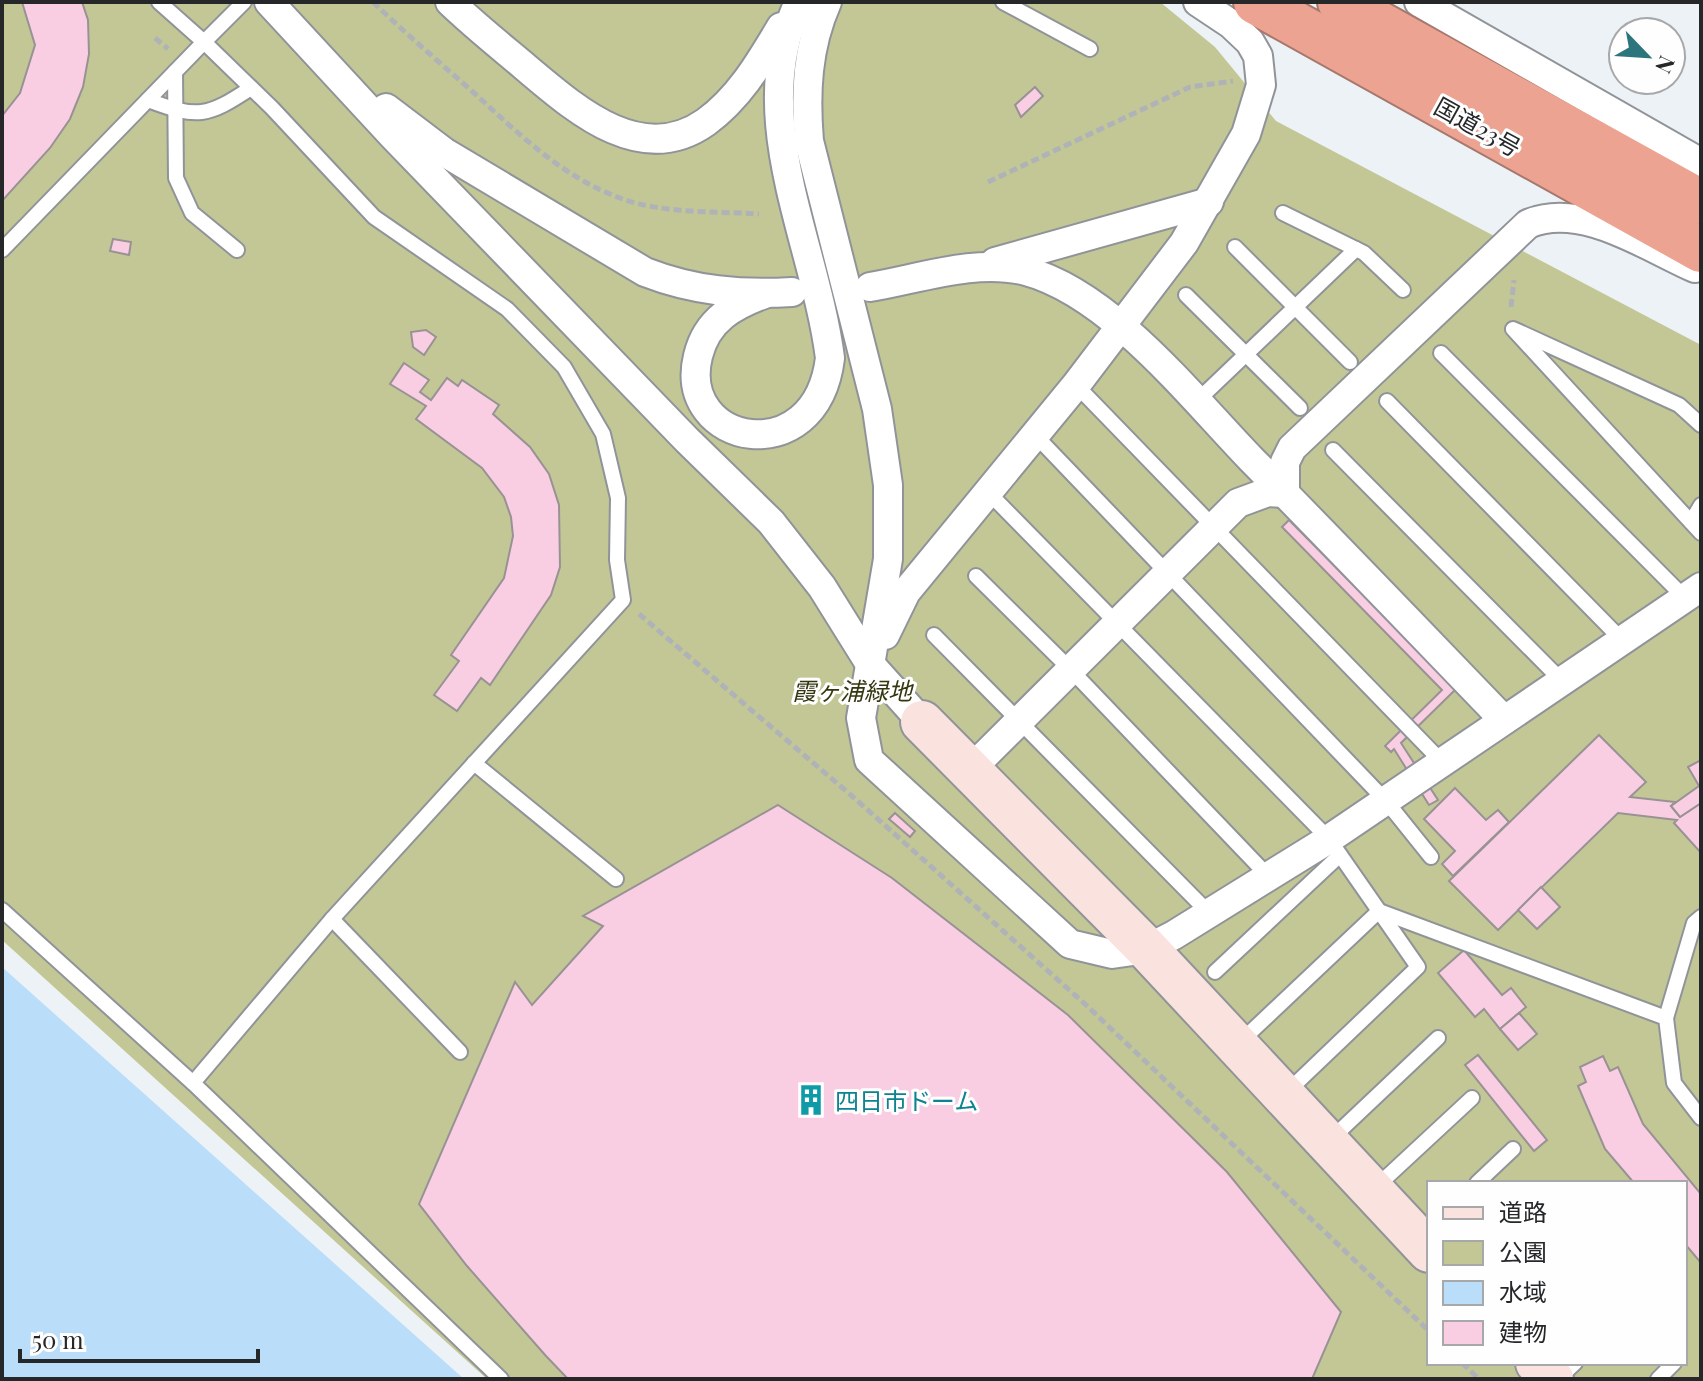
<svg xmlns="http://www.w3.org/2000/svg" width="1703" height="1381" font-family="'Playfair Display','Noto Sans JP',serif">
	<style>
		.green { fill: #c3c796; fill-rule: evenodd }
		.water { fill: #baddfa }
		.building { fill: #f9cee2; stroke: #989294; stroke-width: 2 }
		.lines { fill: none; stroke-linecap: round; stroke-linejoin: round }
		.lane-casing { stroke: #909499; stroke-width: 18 }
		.street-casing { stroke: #909499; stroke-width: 32 }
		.secondary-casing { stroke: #909499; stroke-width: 46 }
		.highway-casing { stroke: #a7786d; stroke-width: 48 }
		.path { stroke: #afb3b7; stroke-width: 5; stroke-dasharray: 8 4; stroke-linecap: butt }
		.lane { stroke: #fff; stroke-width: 14 }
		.street { stroke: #fff; stroke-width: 28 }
		.secondary { stroke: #fae3de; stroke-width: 42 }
		.highway { stroke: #eda391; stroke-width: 44 }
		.labels { text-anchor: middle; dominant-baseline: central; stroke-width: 6; stroke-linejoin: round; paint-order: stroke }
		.street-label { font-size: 24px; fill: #252729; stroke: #fefefe }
		.park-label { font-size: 24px; font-style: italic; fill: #34360f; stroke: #fefefe }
		.culture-label { font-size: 24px; fill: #0d838f; stroke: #fefefe; text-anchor: start }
	</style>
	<rect width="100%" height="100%" fill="#edf2f7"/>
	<path class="green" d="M2 2H1160L1215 47 1276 121 1701 345V1379H487L2 940ZM1429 1183H1685V1363H1429Z"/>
	<path class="water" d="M2 967 464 1379H2Z"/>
	<g class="building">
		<path d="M22 2H82L88 20 89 54 83 87 70 119 50 148 2 201V116L20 93 35 45Z"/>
		<path d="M1035 87 1043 96 1021 117 1015 105Z"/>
		<path d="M113 239 131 242 129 255 110 251Z"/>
		<path d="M426 330 436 337 424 355 413 347 411 332Z"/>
		<path d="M404 363 429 380 420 392 431 400 447 378 458 386 462 380 499 405 493 414 530 447 549 474 559 505 560 567 551 595 490 685 481 678 457 711 434 695 459 661 451 655 504 578 513 536 511 517 504 497 482 468 416 419 426 406 390 384Z"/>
		<path d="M1289 520 1456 689 1401 743 1438 800 1429 805 1394 749 1391 752 1385 746 1442 690 1282 527Z"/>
		<path d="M1599 735 1646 782 1630 797 1675 802 1671 806 1680 817 1701 803V853L1674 823 1677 820 1618 813 1498 930 1449 881Z"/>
		<path d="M1701 760V803L1680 817 1671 806 1699 786 1688 767Z"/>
		<path d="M1455 788 1486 820 1498 810 1509 822 1453 876 1442 864 1455 851 1424 819Z"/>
		<path d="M778 805 892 878 1068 1015 1227 1172 1341 1312 1312 1379H568L546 1356 467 1266 419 1204 515 982 532 1005 603 926 583 916Z"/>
		<path d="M895 813 915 831 910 837 889 819Z"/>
		<path d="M1541 887 1560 907 1537 929 1518 910Z"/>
		<path d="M1464 950 1502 995 1511 988 1526 1007 1500 1029 1484 1009 1475 1017 1438 973Z"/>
		<path d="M1519 1013 1537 1034 1518 1050 1500 1029Z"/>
		<path d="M1478 1055 1547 1140 1534 1151 1465 1065Z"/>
		<path d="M1603 1056 1610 1071 1618 1067 1643 1124 1701 1194V1263L1685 1244V1183H1634L1605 1149 1578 1086 1586 1082 1580 1067Z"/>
	</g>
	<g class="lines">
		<defs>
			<g id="lane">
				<path d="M159 2 204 42 244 2"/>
				<path d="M1003 2 1090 49"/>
				<path d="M175 72 176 178 192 213 237 250"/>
				<path d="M148 100C198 119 207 117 251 88"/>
				<path d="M1283 213 1364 253 1403 290"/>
				<path d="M1235 247 1350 362"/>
				<path d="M2 250 204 42 272 108 374 217 507 309 564 367 603 434 618 498 617 560 623 600 332 919 193 1083"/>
				<path d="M1186 295 1300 408"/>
				<path d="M1441 353 1686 599"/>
				<path d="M1076 385 1442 762"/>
				<path d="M1387 401 1623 641"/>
				<path d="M1196 402 1356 249"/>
				<path d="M1701 425 1679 405 1513 329 1701 533"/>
				<path d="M1035 435 1386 801 1431 857"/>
				<path d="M1333 450 1562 681"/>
				<path d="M988 492 1329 839 1418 967 1286 1093"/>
				<path d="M1691 522 1701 505"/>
				<path d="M976 576 1072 671 1269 877"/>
				<path d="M934 635 1209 913"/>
				<path d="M474 763 616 879"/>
				<path d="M2 910 193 1083 501 1379"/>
				<path d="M332 919 460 1052"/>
				<path d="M1215 972 1340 855"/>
				<path d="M1666 1018 1694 923 1701 917"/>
				<path d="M1238 1044 1379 911 1666 1018 1674 1083 1701 1118"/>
				<path d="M1329 1141 1438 1038"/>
				<path d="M1477 1183 1513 1149"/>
				<path d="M1376 1187 1472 1098"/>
				<path d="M1558 1379 1575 1363"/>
				<path d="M1658 1379 1674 1363"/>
			</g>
			<g id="street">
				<path d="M269 2 393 136 687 440 771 522 822 587 870 664 922 722"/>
				<path d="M450 2C474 25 499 45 524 66 573 107 640 169 706 122 740 97 760 62 781 27"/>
				<path d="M827 2C807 47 805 93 809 141L877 409 888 485V559L861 718 869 760 1070 944 1112 954 1147 949 1174 935 1329 839 1701 587"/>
				<path d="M1419 2 1701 163"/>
				<path d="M386 108 444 152 645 272C694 291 740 295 792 292"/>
				<path d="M995 262 1209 202"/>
				<path d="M870 287C918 279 977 258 1026 271 1111 294 1191 397 1251 459 1336 545 1420 633 1504 720"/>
				<path d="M767 293C734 305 707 319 698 356 676 445 816 474 830 358 815 241 745 118 799 2"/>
				<path d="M1285 493V462L1292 448 1528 224C1581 201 1647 247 1695 268"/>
				<path d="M885 635 906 592 1076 385 1184 243 1246 134 1261 85 1258 56 1250 42 1231 24 1198 2"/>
				<path d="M969 771 1238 503 1268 492 1285 493"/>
			</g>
			<g id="secondary">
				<path d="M922 722 1147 949 1429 1251"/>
				<path d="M1537 1363 1552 1379"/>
			</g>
			<g id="highway">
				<path d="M1256 2 1701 250"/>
				<path d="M1340 2 1701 202"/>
			</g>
		</defs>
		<use href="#lane" class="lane-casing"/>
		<use href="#street" class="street-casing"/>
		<use href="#secondary" class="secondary-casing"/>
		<use href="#highway" class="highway-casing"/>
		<g class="path">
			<path d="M373 2C405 33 439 62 473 92 518 133 562 177 620 198 663 214 714 211 759 214"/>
			<path d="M155 38 168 49"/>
			<path d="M988 182 1190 87 1233 81"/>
			<path d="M1511 307 1514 280"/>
			<path d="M639 614 852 796 1085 1004 1429 1331"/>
			<path d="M1462 1363 1479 1379"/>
		</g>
		<use href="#lane" class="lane"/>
		<use href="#street" class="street"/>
		<use href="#secondary" class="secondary"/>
		<use href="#highway" class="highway"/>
	</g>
	<defs>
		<symbol id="building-bare" viewBox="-9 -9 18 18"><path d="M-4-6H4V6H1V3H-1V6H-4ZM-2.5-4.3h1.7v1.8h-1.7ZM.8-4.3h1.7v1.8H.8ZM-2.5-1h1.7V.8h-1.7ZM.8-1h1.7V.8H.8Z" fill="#0f9aa8" stroke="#fefefe" stroke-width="2.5" paint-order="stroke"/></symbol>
	</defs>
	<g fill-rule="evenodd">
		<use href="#building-bare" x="789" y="1078" width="44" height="44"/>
	</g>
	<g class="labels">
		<g class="street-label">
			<text transform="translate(1478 126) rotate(29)">国道23号</text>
		</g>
		<g class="park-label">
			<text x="852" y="690">霞ヶ浦緑地</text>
		</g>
		<g class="culture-label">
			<text x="835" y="1100">四日市ドーム</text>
		</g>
	</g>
	<rect width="1703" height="1381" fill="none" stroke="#252729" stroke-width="8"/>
	<rect x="1427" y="1181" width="260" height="184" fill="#fefefe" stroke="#a7a8a9" stroke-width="2"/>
	<rect x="1443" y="1207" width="40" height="12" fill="#fae3de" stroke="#a7a8a9" stroke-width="2"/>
	<text x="1499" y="1221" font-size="24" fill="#252729">道路</text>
	<rect x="1443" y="1241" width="40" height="24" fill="#c3c796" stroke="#a7a8a9" stroke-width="2"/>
	<text x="1499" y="1261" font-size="24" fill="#252729">公園</text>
	<rect x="1443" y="1281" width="40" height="24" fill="#baddfa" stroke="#a7a8a9" stroke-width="2"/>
	<text x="1499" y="1301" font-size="24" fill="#252729">水域</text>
	<rect x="1443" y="1321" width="40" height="24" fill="#f9cee2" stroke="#a7a8a9" stroke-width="2"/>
	<text x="1499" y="1341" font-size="24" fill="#252729">建物</text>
	<g transform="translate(1647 56) rotate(115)"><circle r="38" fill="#fefefe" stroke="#a7a8a9" stroke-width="2"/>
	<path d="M0-6L14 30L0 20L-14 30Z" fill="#2c757c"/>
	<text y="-12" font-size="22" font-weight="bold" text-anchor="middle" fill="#252729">N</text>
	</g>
	<path d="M20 1349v12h238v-12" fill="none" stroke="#252729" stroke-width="4"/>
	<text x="32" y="1349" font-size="24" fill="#252729" stroke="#fefefe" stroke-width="6" paint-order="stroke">50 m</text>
</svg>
